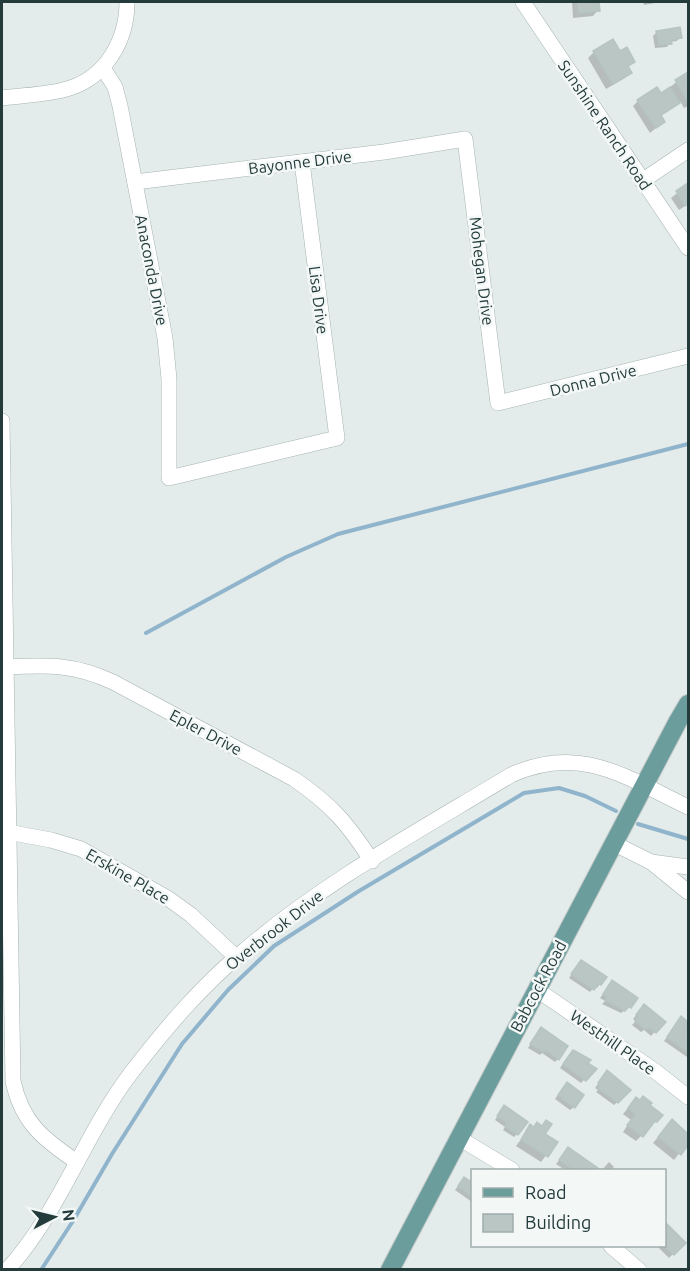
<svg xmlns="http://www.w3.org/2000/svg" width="690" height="1271" font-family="Ubuntu,sans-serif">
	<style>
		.shadow { fill: #0003 }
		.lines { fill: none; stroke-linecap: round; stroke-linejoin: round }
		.stream { stroke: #90b4cc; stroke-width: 4 }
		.building { fill: #b9c6c4; stroke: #b6c5c2; stroke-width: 1.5 }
		.minor-casing { stroke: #a6b3b2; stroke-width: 16 }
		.major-casing { stroke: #c2c8c8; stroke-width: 20 }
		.minor { stroke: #fff; stroke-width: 15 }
		.major { stroke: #6c9d9d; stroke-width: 18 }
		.labels { text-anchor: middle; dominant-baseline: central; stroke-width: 5; stroke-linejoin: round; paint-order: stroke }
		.street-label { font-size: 16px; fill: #243b3b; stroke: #f3f8f7 }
	</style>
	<rect width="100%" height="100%" fill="#e3ecea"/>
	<g class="shadow">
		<path d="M572 2H598V10L593 16 573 18Z"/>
		<path d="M643 2H661L644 5Z"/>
		<path d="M657 32 680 37 677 41 670 42 667 47 655 48 653 36Z"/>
		<path d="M594 52 619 53 633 61 627 68 630 73 625 78 606 89 588 58Z"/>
		<path d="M688 73V106L684 108 680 101 660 116 663 122 650 133 633 106 638 101 660 95Z"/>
		<path d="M688 185V204L679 210 671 198Z"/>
		<path d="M578 965 605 977 600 984 597 988 595 986 590 992 569 978Z"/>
		<path d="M609 986 630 1007 621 1013 602 1004 605 1001 600 998Z"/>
		<path d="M641 1009 663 1022 651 1036 644 1030 641 1032 632 1025 636 1021 633 1019Z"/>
		<path d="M678 1022 688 1030V1055L687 1057 664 1041Z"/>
		<path d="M538 1032 558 1059 555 1062 542 1053 540 1055 528 1048Z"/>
		<path d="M569 1055 594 1069 581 1083 560 1068Z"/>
		<path d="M604 1076 629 1091 614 1105 596 1092 598 1090 595 1088Z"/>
		<path d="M563 1088 574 1107 570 1110 555 1099Z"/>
		<path d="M640 1102 648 1106 656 1121 636 1141 623 1132 631 1120 623 1114 631 1104Z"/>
		<path d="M501 1111 517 1134 514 1137 503 1130 505 1127 495 1120Z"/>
		<path d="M672 1121 688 1135V1142L674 1160 653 1143Z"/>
		<path d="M531 1126 556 1142 541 1162 516 1146Z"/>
		<path d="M568 1149 596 1168 594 1170H565L556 1164Z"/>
		<path d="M609 1162 614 1167 611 1170H602Z"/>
		<path d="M471 1181H472V1202L455 1190 461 1182Z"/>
		<path d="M666 1225 684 1243 669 1258 657 1246H664Z"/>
	</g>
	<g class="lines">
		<g class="stream">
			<path d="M146 633 286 557 338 534 688 444"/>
			<path d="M638 824 688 839"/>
			<path d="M41 1270 73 1221 112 1154 182 1044 228 990 274 946 359 891 524 793 559 788 585 796 616 811"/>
		</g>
	</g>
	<g class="building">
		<path d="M577 2H599L600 11 579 13Z"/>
		<path d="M680 27 682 38 671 40 672 44 659 45 656 31Z"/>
		<path d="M613 39 620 51 627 47 635 62 628 66 632 73 613 84 593 51Z"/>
		<path d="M688 72V102L675 80Z"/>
		<path d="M657 87 661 93 670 87 680 103 661 115 665 122 656 128 637 100Z"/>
		<path d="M688 183V204L685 206 676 191Z"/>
		<path d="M581 960 607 977 601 985 599 983 594 990 571 974Z"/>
		<path d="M612 980 638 998 631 1008 629 1006 625 1011 605 1000 607 997 603 994Z"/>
		<path d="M644 1004 666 1022 656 1033 648 1027 646 1030 635 1021 638 1017 636 1015Z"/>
		<path d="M681 1016 688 1022 686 1026 688 1028V1053L667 1037Z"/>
		<path d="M541 1027 568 1046 559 1060 546 1050 544 1052 530 1044Z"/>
		<path d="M573 1050 591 1060 588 1063 597 1069 586 1081 563 1064Z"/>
		<path d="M607 1070 631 1090 618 1103 598 1088 600 1085 598 1083Z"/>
		<path d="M567 1082 584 1095 575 1108 558 1095Z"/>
		<path d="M643 1096 652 1103 650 1105 663 1115 657 1122 655 1121 643 1137 627 1125 636 1114 628 1108 636 1097 640 1100Z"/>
		<path d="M504 1105 528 1122 518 1135 505 1126 507 1123 497 1116Z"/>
		<path d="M672 1119 688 1134V1145L681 1155 658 1137Z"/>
		<path d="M546 1120 552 1124 545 1134 558 1142 548 1157 521 1140 530 1124 534 1127 537 1122 542 1126Z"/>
		<path d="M568 1147 598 1168 596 1170H574L559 1160Z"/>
		<path d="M464 1177 470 1181 472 1180V1196L458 1186Z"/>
		<path d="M666 1223 686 1243 674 1255 664 1246Z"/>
	</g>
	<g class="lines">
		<defs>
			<g id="minor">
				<path d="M523 2 688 248"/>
				<path d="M103 68 115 87 120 106 165 338 169 379V478L337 438 302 162"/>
				<path d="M2 98C23 95 49 95 70 88 107 76 127 39 127 2"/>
				<path d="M642 181 688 150"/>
				<path d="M135 182 384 152 465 139 498 403 688 356"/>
				<path d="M2 421 13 1081C22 1123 43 1139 77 1162"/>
				<path d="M7 667C49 665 74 664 113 682L294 779C332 805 347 823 372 861"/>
				<path d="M2 831 51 840 81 849 169 899 191 915 236 957"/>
				<path d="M613 843 651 862 688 892"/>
				<path d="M651 862 688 867"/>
				<path d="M536 989 655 1071 688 1097"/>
				<path d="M459 1138 512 1170"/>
				<path d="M611 1246 639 1270"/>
				<path d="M7 1270C60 1212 84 1135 131 1073 165 1029 201 986 245 950 324 882 422 829 511 775 580 743 627 778 688 807"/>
			</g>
			<path id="major" d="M390 1270 678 721 688 704"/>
		</defs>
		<use href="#minor" class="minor-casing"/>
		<use href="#major" class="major-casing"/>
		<use href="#minor" class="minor"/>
		<use href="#major" class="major"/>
	</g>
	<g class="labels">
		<g class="street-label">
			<text transform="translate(605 125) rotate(56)">Sunshine Ranch Road</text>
			<text transform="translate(300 162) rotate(-7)">Bayonne Drive</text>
			<text transform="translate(152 270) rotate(79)">Anaconda Drive</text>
			<text transform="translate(482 271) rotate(83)">Mohegan Drive</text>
			<text transform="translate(319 300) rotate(83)">Lisa Drive</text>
			<text transform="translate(593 380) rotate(-14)">Donna Drive</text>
			<text transform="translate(206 732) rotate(28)">Epler Drive</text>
			<text transform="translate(128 876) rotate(30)">Erskine Place</text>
			<text transform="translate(274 930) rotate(-38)">Overbrook Drive</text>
			<text transform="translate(538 986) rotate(-62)">Babcock Road</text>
			<text transform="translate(613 1042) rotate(35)">Westhill Place</text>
		</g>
	</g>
	<rect width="690" height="1271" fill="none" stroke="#243b3b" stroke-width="6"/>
	<rect x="471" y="1169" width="195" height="78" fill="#f3f8f7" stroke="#a0acac" stroke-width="1.5"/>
	<rect x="483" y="1188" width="30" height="9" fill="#6c9d9d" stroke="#a0acac" stroke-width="1.5"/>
	<text x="525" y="1199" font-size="18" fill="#243b3b">Road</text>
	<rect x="483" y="1214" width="30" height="18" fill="#b9c6c4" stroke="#a0acac" stroke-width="1.5"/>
	<text x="525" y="1229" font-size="18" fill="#243b3b">Building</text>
	<g transform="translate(54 1217) rotate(83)" stroke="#f3f8f7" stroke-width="4.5" paint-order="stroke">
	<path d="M0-4.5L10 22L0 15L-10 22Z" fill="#243b3b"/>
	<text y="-9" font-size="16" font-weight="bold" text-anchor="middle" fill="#243b3b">N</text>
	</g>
</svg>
